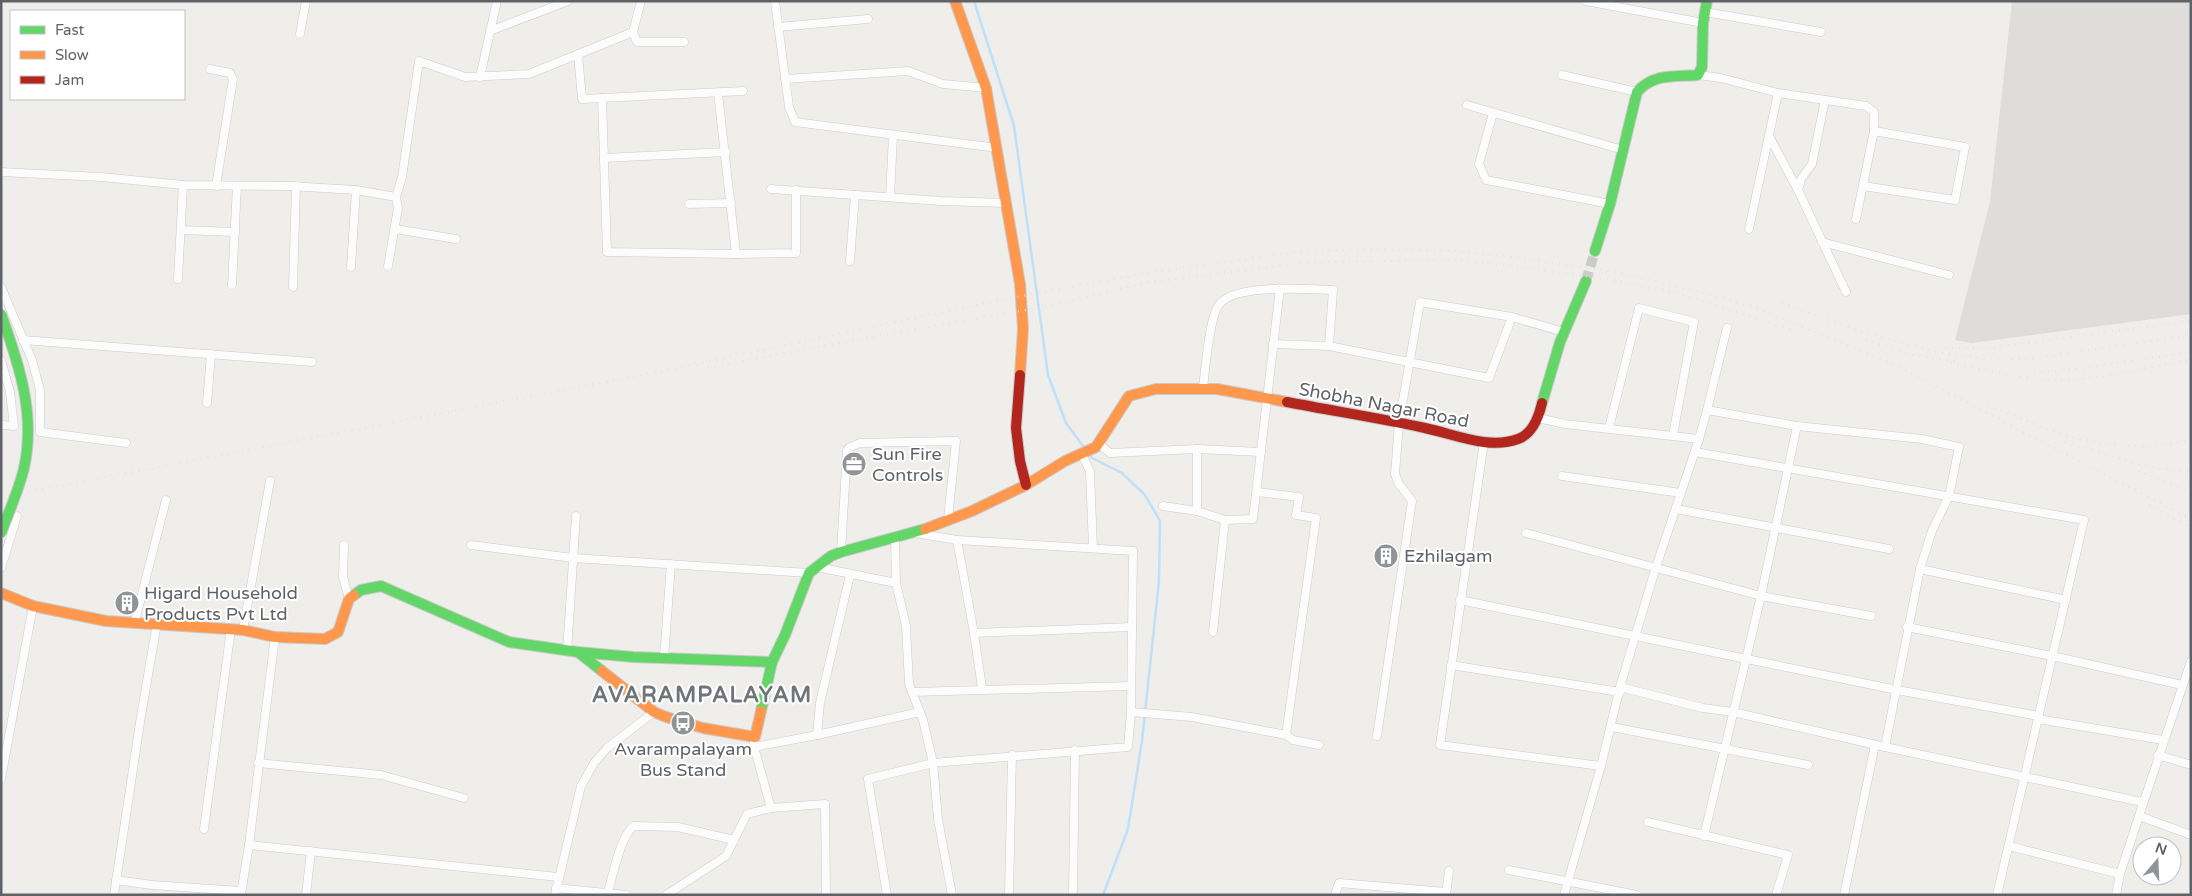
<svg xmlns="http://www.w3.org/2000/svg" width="2192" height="896" font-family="'Varela Round',sans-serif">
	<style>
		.industrial { fill: #dfddda }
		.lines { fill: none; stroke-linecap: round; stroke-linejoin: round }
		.stream { stroke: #bfe0f9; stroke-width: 2.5 }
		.secondary-tunnel { stroke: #cbcbca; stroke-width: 10; stroke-dasharray: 10 5; stroke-linecap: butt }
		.street-casing { stroke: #cbcccc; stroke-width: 9 }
		.fast-casing { stroke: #cacacb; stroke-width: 12 }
		.slow-casing { stroke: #cacacb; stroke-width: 12 }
		.jam-casing { stroke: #cacacb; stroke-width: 12 }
		.street { stroke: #fdfcfc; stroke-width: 8 }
		.fast { stroke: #63d668; stroke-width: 10 }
		.slow { stroke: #ff974d; stroke-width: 10 }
		.jam { stroke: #b3261e; stroke-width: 10 }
		.rail { stroke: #e4e4e4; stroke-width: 2.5; stroke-dasharray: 1 6; stroke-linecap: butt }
		.fast-bridge-casing { stroke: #cacacb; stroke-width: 12; stroke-linecap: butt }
		.fast-bridge { stroke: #63d668; stroke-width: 10 }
		.labels { text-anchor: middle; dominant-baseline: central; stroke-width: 4; stroke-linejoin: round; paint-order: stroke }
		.street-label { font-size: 18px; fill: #5f6368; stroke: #fff }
		.poi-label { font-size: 18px; fill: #5f6368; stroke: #fff; text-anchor: start }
		.district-label { font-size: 22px; font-weight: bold; letter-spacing: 1px; fill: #70757a; stroke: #fff }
	</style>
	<rect width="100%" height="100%" fill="#efeeea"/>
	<path class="industrial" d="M2012 1H2191V314L1972 343 1955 340 1990 202Z"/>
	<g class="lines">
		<g class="stream">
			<path d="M974 1 1014 126 1048 375 1066 423 1086 450"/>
			<path d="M1089 454 1092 458 1122 473 1145 495 1160 521 1159 581 1142 741 1128 829 1103 895"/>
		</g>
		<path class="secondary-tunnel" d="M1586 281 1595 251"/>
		<defs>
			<g id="street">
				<path d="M775 1 789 107 795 122 997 148"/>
				<path d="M1586 1 1703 23"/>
				<path d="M1705 12 1821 32"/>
				<path d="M778 27 868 19"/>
				<path d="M490 31 568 1"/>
				<path d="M633 32 637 42H684"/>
				<path d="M300 34 306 1"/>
				<path d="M578 54 582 99 602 98 607 252 736 254 718 93"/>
				<path d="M210 69 230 73 233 79 216 186"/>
				<path d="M1562 75 1637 92"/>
				<path d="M1698 75 1721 78 1778 93 1866 106 1874 112V131L1856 219"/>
				<path d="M480 77 497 1"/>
				<path d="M785 79 908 71 943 84 986 88"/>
				<path d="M602 98 743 91"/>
				<path d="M1467 105 1623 150"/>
				<path d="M1493 113 1479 164 1486 180 1610 204"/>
				<path d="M1770 138 1798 190 1846 292"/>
				<path d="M604 158 726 152"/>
				<path d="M1 172 101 177 183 185 290 186 356 190 396 197 402 177 419 61 465 77 529 74 633 32 641 1"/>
				<path d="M1863 186 1955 200 1965 147 1874 131"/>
				<path d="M771 189 941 201 1006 203"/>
				<path d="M1798 190 1801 179 1812 164 1825 100"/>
				<path d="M890 197 893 136"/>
				<path d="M689 204 731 203"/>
				<path d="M395 229 456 239"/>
				<path d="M1749 229 1778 93"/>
				<path d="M181 230 235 232"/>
				<path d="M1822 242 1949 275"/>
				<path d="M736 254 796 253V190"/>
				<path d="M850 261 855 195"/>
				<path d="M388 266 398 208 396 197"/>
				<path d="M351 267 356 190"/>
				<path d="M178 279 183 185"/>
				<path d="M232 285 237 186"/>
				<path d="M1 287 32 360 40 390V432L126 443"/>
				<path d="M293 287 296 186"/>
				<path d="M23 340 312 362"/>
				<path d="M1273 344 1329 346"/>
				<path d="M1 360 10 392 14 426 1 425"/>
				<path d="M1203 389C1205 370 1209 321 1218 306 1231 283 1308 289 1333 290L1329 346 1489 378 1512 317"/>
				<path d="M207 403 211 354"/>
				<path d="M1707 410 1727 328"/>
				<path d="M1538 418 1565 424 1699 439 1656 567 1620 687 1601 766 1564 895"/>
				<path d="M1797 426 1922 439 1959 447 1949 496 1932 531 1920 569 1885 747 2142 802"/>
				<path d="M1609 428 1639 308 1694 322 1673 435"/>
				<path d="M1699 439 1707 410 1797 426 1761 596 1704 836"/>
				<path d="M1484 442 1440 745 1601 766"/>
				<path d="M1099 444 1110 453 1197 449 1261 452"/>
				<path d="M1695 452 2084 520 1997 895"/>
				<path d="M1081 453 1090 471 1093 548"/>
				<path d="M1562 476 1681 493"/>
				<path d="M1257 492 1299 497 1296 515 1316 518 1286 735"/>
				<path d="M1163 506 1197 511 1225 520 1253 519 1280 288"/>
				<path d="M1676 509 1889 549"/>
				<path d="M1197 511V449"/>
				<path d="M1526 533 1761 596 1871 616"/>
				<path d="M895 538 896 583 906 626 909 684 923 720 933 763 938 819 952 895"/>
				<path d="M957 540 974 633 982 688"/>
				<path d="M344 545 343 577 349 599"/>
				<path d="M471 545 573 558 809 573"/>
				<path d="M841 552 847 450 850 447 860 443 956 441 948 519"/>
				<path d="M817 567 896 583"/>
				<path d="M1 568 17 516"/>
				<path d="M1920 569 2066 600"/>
				<path d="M1460 600 1897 690 2039 716"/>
				<path d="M135 621 166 500"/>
				<path d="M1907 627 2052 656 2182 685"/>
				<path d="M243 630 270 481"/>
				<path d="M1213 632 1225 520"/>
				<path d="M974 633 1132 627"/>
				<path d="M275 637 249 845 558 877"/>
				<path d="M567 651 576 516"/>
				<path d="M664 658 671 564"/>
				<path d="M2191 661 2139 816 2191 835"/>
				<path d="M1451 665 1620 692"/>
				<path d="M1620 687 1703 708 1733 712 1885 747"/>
				<path d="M912 692 1131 686"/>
				<path d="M1131 712 1192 717 1286 735 1293 740 1319 745"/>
				<path d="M2038 719 2163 740"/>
				<path d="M1612 727 1808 765"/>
				<path d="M817 735 820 703 850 575"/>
				<path d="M1377 736 1412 501 1399 484 1395 474 1399 423 1420 302 1512 317 1564 332"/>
				<path d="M754 742V747L771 808"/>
				<path d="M754 747 817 735 920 712"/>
				<path d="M2158 755 2191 765"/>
				<path d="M258 763 381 775 464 798"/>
				<path d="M1 779 33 606"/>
				<path d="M1648 822 1788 855 1776 895"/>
				<path d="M204 829 231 629"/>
				<path d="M2009 846 2120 874"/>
				<path d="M1509 870 1637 895"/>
				<path d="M116 880 152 885 241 891"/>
				<path d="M556 888 626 895"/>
				<path d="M608 893C612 877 621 834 634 826L678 827 734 840"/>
				<path d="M241 894 249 845"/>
				<path d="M114 895 141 716 157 623"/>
				<path d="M306 895 311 851"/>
				<path d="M555 895 581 786 594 763 607 748 654 712"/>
				<path d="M666 895 726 856 747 814 771 808 825 804 826 895"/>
				<path d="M887 895 868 779 933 763 1128 747 1131 712 1133 551 957 540 915 533"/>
				<path d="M1009 895 1012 755"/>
				<path d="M1073 895 1075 750"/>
				<path d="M1335 895 1339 883 1446 892"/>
				<path d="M1446 895 1449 871"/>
				<path d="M1844 895 1875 745"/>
				<path d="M2116 895 2120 874 2139 816"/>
			</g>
			<g id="fast">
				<path d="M1595 251 1610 204 1637 92C1654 73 1674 77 1698 75L1702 67 1703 23 1707 1"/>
				<path d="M1542 403 1560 342 1586 281"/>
				<path d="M354 595 361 590 381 586 509 642 578 652 602 671"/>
				<path d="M578 652 633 657 772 662"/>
				<path d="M761 711 772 662 785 635 809 573 831 556 841 552 925 529"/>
			</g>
			<g id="slow">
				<path d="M955 1 986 88 1020 284 1023 329 1020 375"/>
				<path d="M925 529 972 511 1026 485 1065 461 1096 447 1129 396 1156 389H1217L1287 402"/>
				<path d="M1 593 33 606 106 621 243 630 275 637 325 639 338 632 349 599 354 595"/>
				<path d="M602 671 654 712 666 717 703 728 755 737 761 711"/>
			</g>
			<g id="jam">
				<path d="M1020 375 1016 428 1020 461 1026 485"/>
				<path d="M1287 402C1333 411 1379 418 1425 428 1454 434 1489 450 1518 439 1533 434 1539 416 1542 403"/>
			</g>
		</defs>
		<use href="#street" class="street-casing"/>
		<use href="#fast" class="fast-casing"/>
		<use href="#slow" class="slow-casing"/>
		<use href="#jam" class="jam-casing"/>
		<use href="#street" class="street"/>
		<use href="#fast" class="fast"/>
		<use href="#slow" class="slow"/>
		<use href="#jam" class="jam"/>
		<g class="rail">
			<path d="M1782 303 1859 331 1940 353 1999 360 2035 358 2191 335"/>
			<path d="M1866 339 1903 353 1957 362"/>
			<path d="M1945 348H1991L2191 321"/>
			<path d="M1951 363C1985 370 2019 379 2054 380 2095 381 2149 367 2191 360"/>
			<path d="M708 368 844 342 1054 305 1144 283 1311 262 1455 260 1528 268 1613 280 1677 293 1790 329"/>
			<path d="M2034 373 2070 370 2191 352"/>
			<path d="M1988 405C2015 415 2051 433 2079 439 2114 447 2155 449 2191 440"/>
			<path d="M2065 442 2148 467 2191 472"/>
			<path d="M2138 471 2191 491"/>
			<path d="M1 497 653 373 1006 299 1146 273 1306 251 1394 250 1457 251 1529 259 1615 272 1708 294 1757 308 1892 364 2191 519"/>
			<path d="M2149 505 2191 528"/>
		</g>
		<defs>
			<path id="fast-bridge" d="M1 314C19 364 36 415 24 468 19 490 9 511 1 533"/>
		</defs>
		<use href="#fast-bridge" class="fast-bridge-casing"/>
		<use href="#fast-bridge" class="fast-bridge"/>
	</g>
	<defs>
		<symbol id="office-disc" viewBox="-11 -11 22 22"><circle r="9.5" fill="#919496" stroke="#fff"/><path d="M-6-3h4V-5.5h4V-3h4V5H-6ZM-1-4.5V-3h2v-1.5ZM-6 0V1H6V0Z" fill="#fff"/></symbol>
		<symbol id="building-disc" viewBox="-11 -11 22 22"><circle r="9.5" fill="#919496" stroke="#fff"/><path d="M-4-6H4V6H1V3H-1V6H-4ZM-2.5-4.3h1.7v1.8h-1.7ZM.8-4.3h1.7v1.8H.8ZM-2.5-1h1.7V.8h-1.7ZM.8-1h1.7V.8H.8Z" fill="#fff"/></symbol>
		<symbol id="bus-disc" viewBox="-11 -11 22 22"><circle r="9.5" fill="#919496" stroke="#fff"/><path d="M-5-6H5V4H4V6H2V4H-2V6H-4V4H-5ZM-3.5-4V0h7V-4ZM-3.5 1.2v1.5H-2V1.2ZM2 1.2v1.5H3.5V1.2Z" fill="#fff"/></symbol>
	</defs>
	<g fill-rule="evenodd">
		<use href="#office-disc" x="840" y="450" width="28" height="28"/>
		<use href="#building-disc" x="1372" y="542" width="28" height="28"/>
		<use href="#building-disc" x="113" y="589" width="28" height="28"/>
		<use href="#bus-disc" x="669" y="709" width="28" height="28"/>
	</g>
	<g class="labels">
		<g class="street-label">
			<text transform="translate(1384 405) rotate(11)">Shobha Nagar Road</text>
		</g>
		<g class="poi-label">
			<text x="872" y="454">Sun Fire<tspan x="872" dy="21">Controls</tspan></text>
			<text x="1404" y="556">Ezhilagam</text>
			<text x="144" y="593">Higard Household<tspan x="144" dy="21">Products Pvt Ltd</tspan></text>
			<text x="683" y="749" text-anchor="middle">Avarampalayam<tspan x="683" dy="21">Bus Stand</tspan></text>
		</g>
		<g class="district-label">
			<text x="702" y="695">AVARAMPALAYAM</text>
		</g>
	</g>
	<rect width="2192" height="896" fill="none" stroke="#5f6368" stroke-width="5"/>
	<rect x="10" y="10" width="175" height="90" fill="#ffffff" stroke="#bfc1c3"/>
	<rect x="20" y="26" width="25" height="8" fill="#63d668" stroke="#bfc1c3"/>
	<text x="55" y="35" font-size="15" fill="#5f6368">Fast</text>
	<rect x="20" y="51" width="25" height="8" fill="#ff974d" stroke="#bfc1c3"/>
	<text x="55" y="60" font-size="15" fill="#5f6368">Slow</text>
	<rect x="20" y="76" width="25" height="8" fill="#b3261e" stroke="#bfc1c3"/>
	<text x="55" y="85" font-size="15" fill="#5f6368">Jam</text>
	<g transform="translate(2157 861) rotate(19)"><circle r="24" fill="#ffffff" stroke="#bfc1c3"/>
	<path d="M0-4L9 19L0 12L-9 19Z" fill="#919496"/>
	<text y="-8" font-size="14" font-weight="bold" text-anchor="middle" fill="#5f6368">N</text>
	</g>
</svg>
